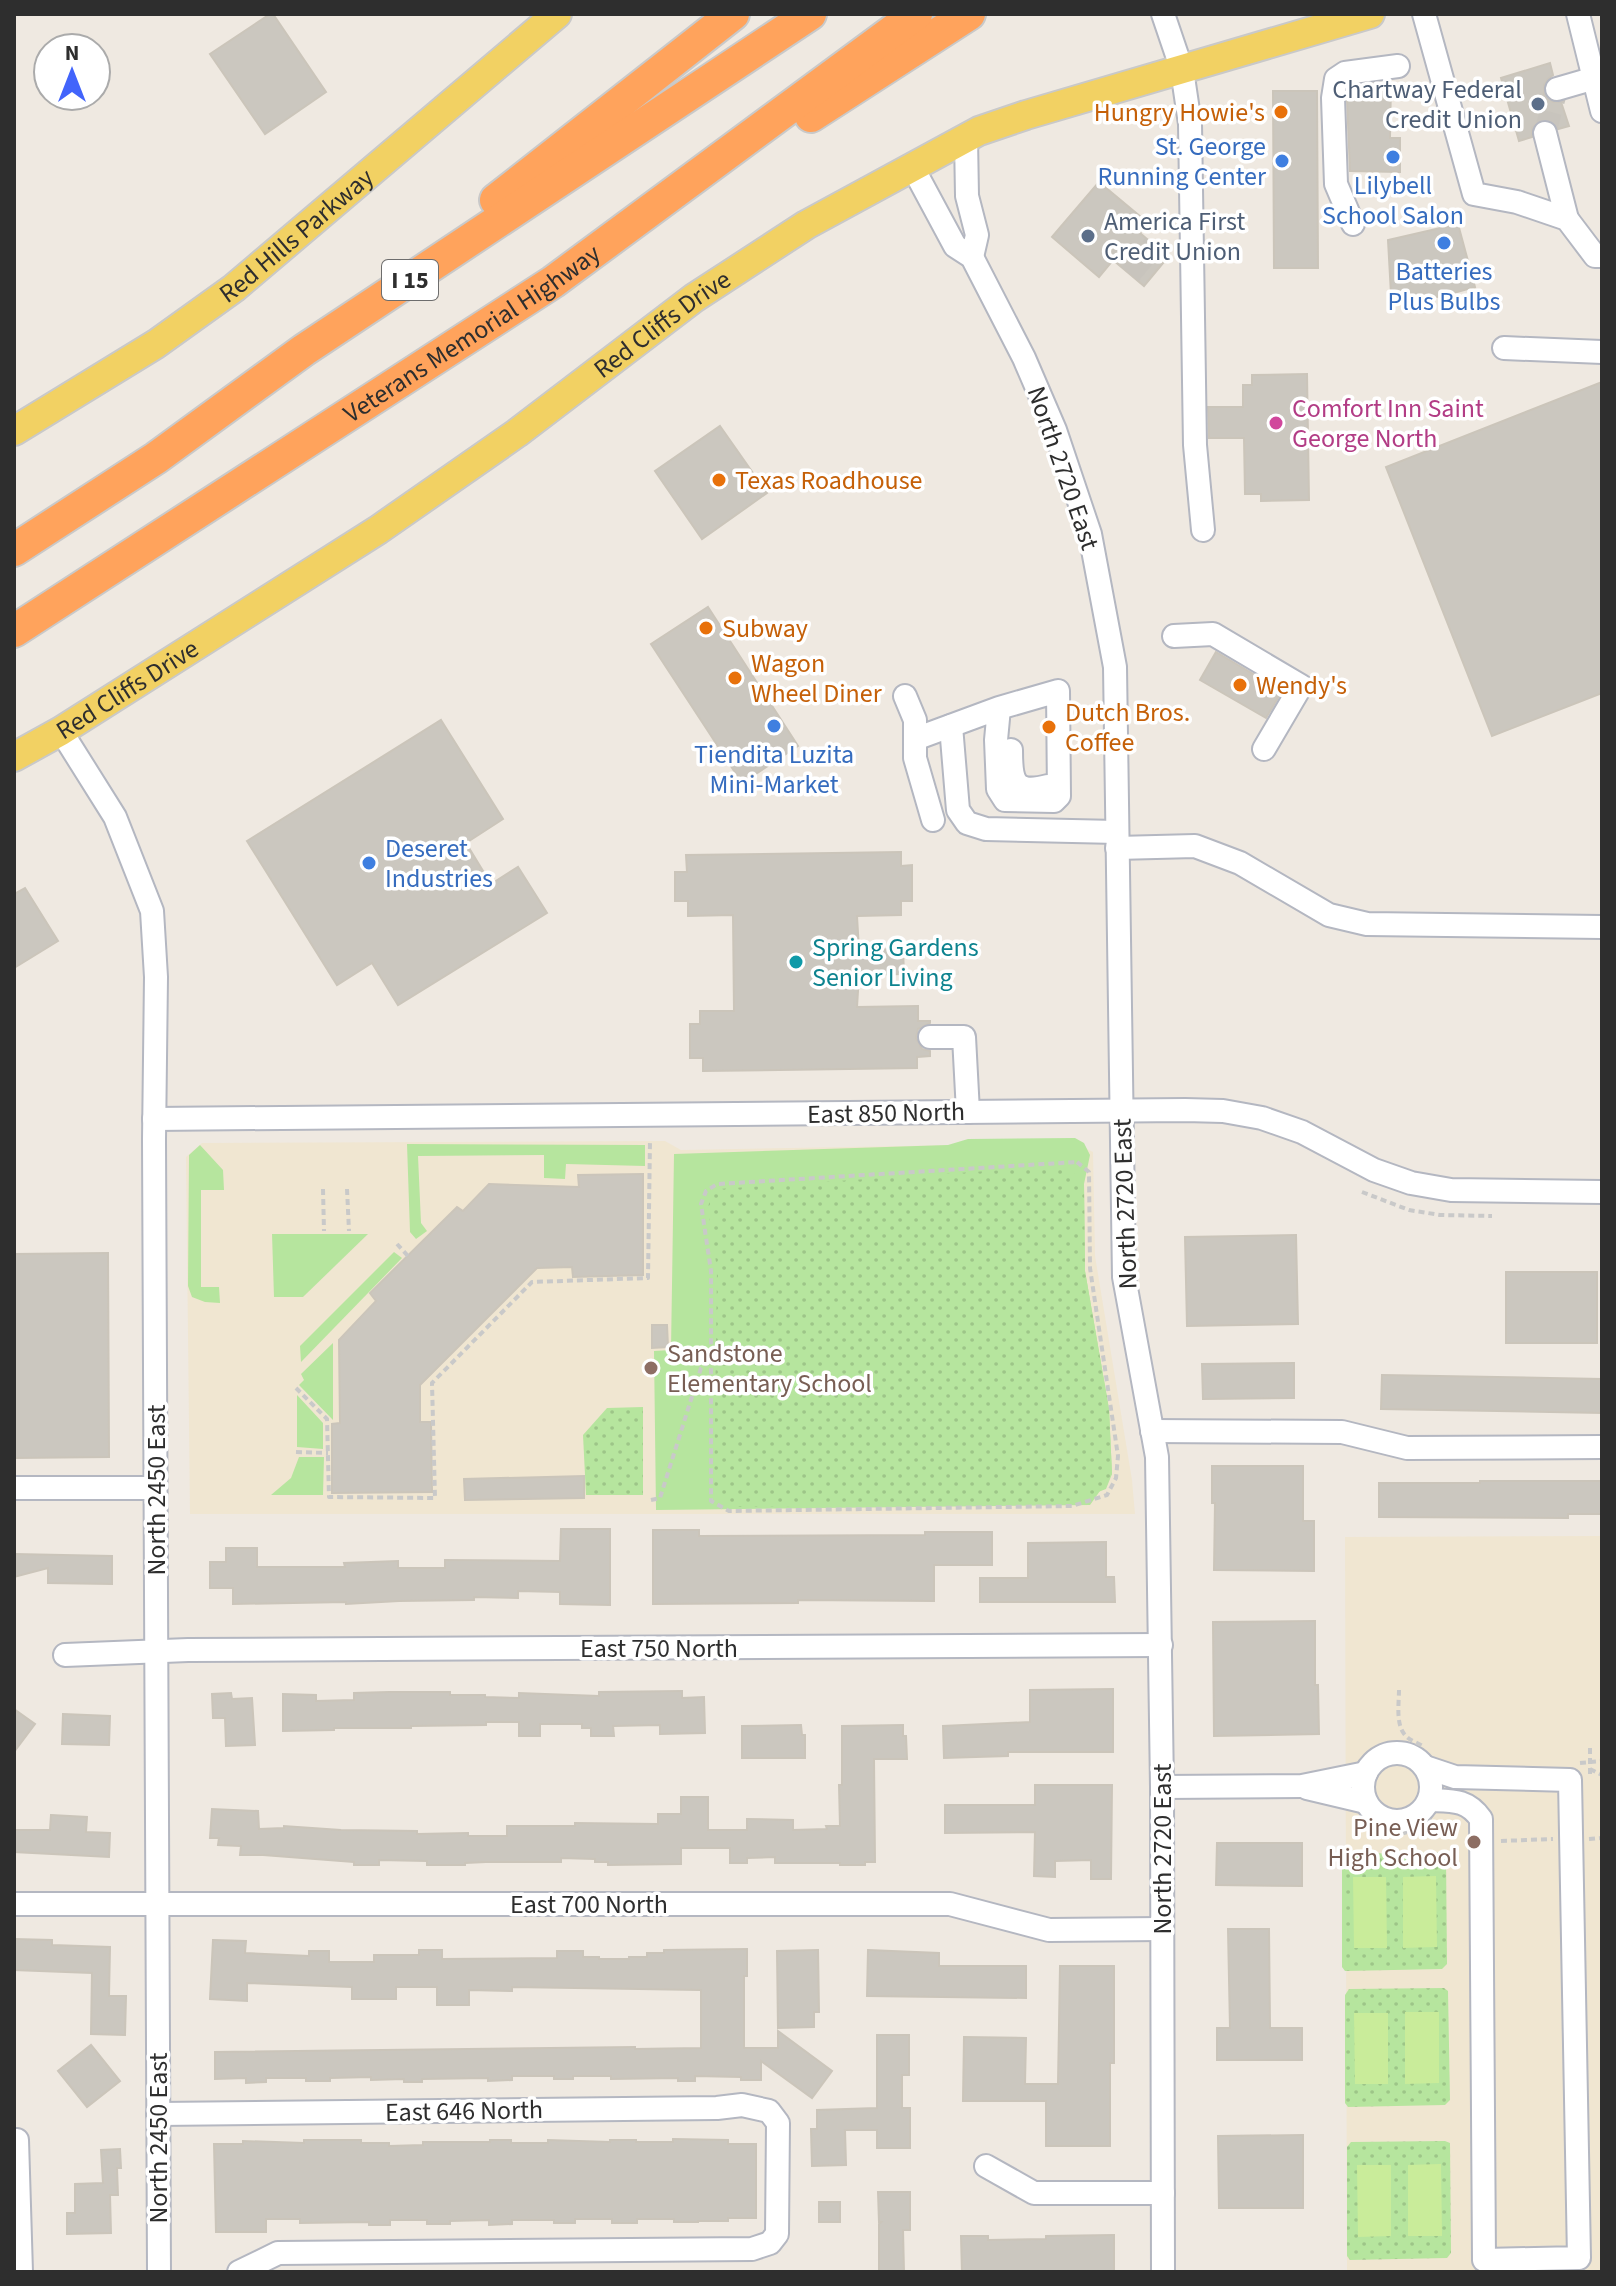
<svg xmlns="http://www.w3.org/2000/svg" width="1616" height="2286" font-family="'Source Sans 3',sans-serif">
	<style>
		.education { fill: #f0e6d1 }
		.grass { fill: #b6e59e }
		.park { fill: url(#park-dots) }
		.pitch { fill: #c9ec9a }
		.building { fill: #cbc7bf; stroke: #cbc5ba; stroke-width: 2 }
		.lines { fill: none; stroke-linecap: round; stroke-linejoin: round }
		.minor-tunnel { stroke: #c8c4bd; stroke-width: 22; stroke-dasharray: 22 11; stroke-linecap: butt }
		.minor-casing { stroke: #b4b7c1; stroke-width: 26 }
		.major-casing { stroke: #c9c9c9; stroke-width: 32 }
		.highway-casing { stroke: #c9c9c9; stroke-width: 36 }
		.path { stroke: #c9c9c9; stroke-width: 4; stroke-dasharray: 6 4; stroke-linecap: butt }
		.minor { stroke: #fff; stroke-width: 22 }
		.major { stroke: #f2d163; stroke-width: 28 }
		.highway { stroke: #ffa35c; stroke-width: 32 }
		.service-dot { fill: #5c6f8a; stroke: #fff; stroke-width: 3 }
		.food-dot { fill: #e8710a; stroke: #fff; stroke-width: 3 }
		.shop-dot { fill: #3f7fe0; stroke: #fff; stroke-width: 3 }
		.hotel-dot { fill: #d1479c; stroke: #fff; stroke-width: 3 }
		.culture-dot { fill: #0f9aa8; stroke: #fff; stroke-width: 3 }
		.education-dot { fill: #8d6e63; stroke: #fff; stroke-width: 3 }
		.labels { text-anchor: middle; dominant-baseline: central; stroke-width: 7; stroke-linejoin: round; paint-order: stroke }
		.shield { fill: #fff; stroke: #6d6d6d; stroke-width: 2 }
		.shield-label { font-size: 24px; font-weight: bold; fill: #2e2e2e }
		.service-label { font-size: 26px; fill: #4e5e75; stroke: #fff; text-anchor: end }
		.food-label { font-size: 26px; fill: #c56008; stroke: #fff; text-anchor: start }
		.shop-label { font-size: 26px; fill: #366cbe; stroke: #fff }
		.street-label { font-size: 26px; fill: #2e2e2e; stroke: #fff }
		.hotel-label { font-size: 26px; fill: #b23c85; stroke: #fff; text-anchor: start }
		.culture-label { font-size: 26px; fill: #0d838f; stroke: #fff; text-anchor: start }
		.education-label { font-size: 26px; fill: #785e54; stroke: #fff; text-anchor: start }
	</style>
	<defs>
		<pattern id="park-dots" width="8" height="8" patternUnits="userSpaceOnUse" patternTransform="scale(2)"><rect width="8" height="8" fill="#b6e59e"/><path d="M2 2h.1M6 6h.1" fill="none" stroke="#9dc588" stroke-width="1.8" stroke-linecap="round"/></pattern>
	</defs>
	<rect width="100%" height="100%" fill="#efe9e1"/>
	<g class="education">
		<path d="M665 1141 681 1150 1075 1143 1093 1152 1095 1256 1132 1480 1135 1514H190L186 1157 202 1143Z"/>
		<path d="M1602 1536V2272H1347L1345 1537Z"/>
	</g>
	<g class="grass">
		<path d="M1075 1138 1084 1143 1090 1155 1084 1184 1085 1271 1109 1409 1112 1474 1090 1505 656 1510 654 1351 671 1350 674 1154 948 1145 968 1139Z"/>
		<path d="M407 1144 645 1145V1166L566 1164 565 1179 544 1178V1155L418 1156 421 1223 427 1231 416 1239 410 1232Z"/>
		<path d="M200 1145 223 1170 224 1190H201V1287H219L220 1303 205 1302 192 1297 188 1286 189 1155Z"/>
		<path d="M272 1234H368L303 1297H274Z"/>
		<path d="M394 1252 402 1258 301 1362 300 1346Z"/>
		<path d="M333 1343V1420L299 1385 304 1380 301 1374Z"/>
		<path d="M297 1395 323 1423V1449L297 1447Z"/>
		<path d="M299 1457H324L323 1495H271L291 1478Z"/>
	</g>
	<g class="park">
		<path d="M1061 1166 1073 1172 1084 1184 1085 1271 1109 1409 1112 1474 1106 1489 1080 1499 1051 1503 732 1507 720 1499 714 1486 717 1269 708 1208 711 1194 718 1189Z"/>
		<path d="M643 1407V1495H586L583 1435 607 1408Z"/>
		<path d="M1441 1852 1446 1855 1447 1964 1442 1969 1345 1971 1342 1967V1859L1347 1854Z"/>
		<path d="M1444 1988 1448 1991 1450 2100 1445 2105 1348 2107 1345 2103V1995L1349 1989Z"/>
		<path d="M1445 2141 1450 2143 1451 2253 1447 2258 1350 2260 1347 2256V2147L1351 2142Z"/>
	</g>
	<g class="pitch">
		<path d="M1436 1876 1437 1947 1403 1948V1877Z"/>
		<path d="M1353 1877H1386L1387 1948H1354Z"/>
		<path d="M1405 2012H1439V2083L1405 2084Z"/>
		<path d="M1354 2013H1388V2084H1355Z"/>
		<path d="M1441 2164 1442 2236H1408V2165Z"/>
		<path d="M1357 2165H1391V2236L1358 2237Z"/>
	</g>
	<g class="building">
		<path d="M270 14H273L326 92 265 134 210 54Z"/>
		<path d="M1550 63 1553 75 1548 79 1544 85V94L1553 102H1561L1569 126 1558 129 1550 120H1541L1532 128V137L1519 141 1501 78Z"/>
		<path d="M1383 82H1391L1390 138H1400V172L1350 171 1347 99 1349 87Z"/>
		<path d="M1273 91H1317L1318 268H1274Z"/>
		<path d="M1099 182 1148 223 1140 233 1168 257 1144 286 1113 260 1099 277 1052 237Z"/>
		<path d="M1458 224 1475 287 1439 297 1391 294 1388 240Z"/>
		<path d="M1307 374 1309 500 1261 501V494H1245L1244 438H1209L1208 407H1243V385H1252V375Z"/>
		<path d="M1602 382V693L1492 736 1386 467Z"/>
		<path d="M720 426 767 493 702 539 655 471Z"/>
		<path d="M708 607 798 746 742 783 651 644Z"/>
		<path d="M1216 652 1282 691 1266 718 1200 680Z"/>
		<path d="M441 720 503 819 466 843 491 884 518 867 547 913 398 1005 372 963 337 985 247 841Z"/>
		<path d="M901 852V866L912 865V901H901V915L857 916 859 950 903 949 904 974 859 975 857 1007 918 1006V1021H930V1023L918 1029 916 1038 922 1049 930 1051V1056L917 1057V1068L703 1071V1058H690V1024H700V1011H734L733 915 688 916V901H675V872H687L686 855Z"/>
		<path d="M25 888 58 941 14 968V894Z"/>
		<path d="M643 1174V1275L573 1277 572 1267 537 1268 420 1385V1422H431L432 1492 332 1493V1424L340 1423 339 1340 376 1301 370 1293 457 1207 463 1211 489 1184 579 1187 578 1175Z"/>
		<path d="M1296 1235 1298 1324 1187 1326 1185 1237Z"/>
		<path d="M108 1253 109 1457 14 1458V1254Z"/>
		<rect x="1506" y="1272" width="91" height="71"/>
		<path d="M652 1325H667L668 1347 652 1348Z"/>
		<path d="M1294 1363V1398L1203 1399 1202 1364Z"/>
		<path d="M1382 1375 1602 1379V1413L1381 1409Z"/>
		<path d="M1212 1466H1303V1521H1314V1571L1214 1570 1215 1503H1212Z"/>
		<path d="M584 1476V1498L465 1500 464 1479Z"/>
		<path d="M1480 1481H1602V1514H1568V1518L1379 1517V1483H1480Z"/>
		<path d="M561 1529H610V1605L560 1604V1592L518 1591V1598L474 1597V1600L399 1601 346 1604V1602L233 1604V1588H210V1562H226V1548H257V1567H345L344 1563 398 1561V1568H445V1560L560 1561Z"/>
		<path d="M653 1530H699V1536L925 1535V1532H992V1565H934V1601L798 1600V1603L653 1604Z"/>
		<path d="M1106 1542V1577H1114L1115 1602H980V1578H1028V1543Z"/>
		<path d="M14 1554 112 1556V1584L48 1583V1568L14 1577Z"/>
		<path d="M1315 1621V1685H1318L1319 1734 1214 1736 1213 1622Z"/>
		<path d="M1113 1689V1752H1008V1756L944 1758 943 1726 1030 1722V1690Z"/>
		<path d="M682 1691V1698L704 1697 705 1733 660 1734V1725L613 1726 614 1736H591V1728H582V1724H540V1736H519V1722H486V1725L411 1726V1728H334V1730L283 1731V1694L316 1695V1701L354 1700V1693L389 1692H450V1695H485V1697L519 1698V1693L599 1696V1692Z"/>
		<path d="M231 1693 232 1699 252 1698 255 1745 226 1746 225 1718H213L212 1694Z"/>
		<path d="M14 1709 35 1724 14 1752Z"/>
		<path d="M63 1714 110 1716 109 1745 62 1744Z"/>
		<path d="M801 1725 802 1735H805V1758H742V1726Z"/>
		<path d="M903 1725V1736H906L907 1759H874L875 1862H865V1865H840V1863H775V1857L747 1858V1863H730V1848H681V1864L608 1865V1862H595V1859L561 1858V1862H486L465 1863V1865H427V1861L379 1860V1865H354V1862L263 1855H240L241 1846 218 1845 219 1838H210L212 1809 258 1811 259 1829 284 1828V1826L341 1830 417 1831V1834L468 1833V1836H507V1826H575V1823L658 1824V1814H681V1797H708V1830H747V1819L793 1820V1830L827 1829 826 1826H840L839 1785H842V1726Z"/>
		<path d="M1035 1785H1112L1111 1879H1091V1860L1055 1861V1877L1034 1876 1035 1832 945 1833V1805H1035Z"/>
		<path d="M51 1815 87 1817 86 1832 110 1833 109 1857 14 1852V1830H50Z"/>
		<path d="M1217 1843H1302V1886L1216 1885Z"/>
		<path d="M1228 1929H1269L1270 2028H1302V2060H1217V2028H1230Z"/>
		<path d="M14 1939 52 1940V1945L110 1947 109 1996H126L125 2035 91 2034 92 1973 14 1970Z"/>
		<path d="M213 1940 246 1941 245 1953 309 1956V1951H329V1962H374V1955H419V1950H442V1959L557 1958V1951H583V1957H599V1959H629V1957H647V1953H664V1950L747 1949V1976H744V2048H778V2031L832 2071 812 2098 761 2061V2080H741V2077L695 2076V2081H678V2078L611 2079V2076H573V2079H554V2076H512V2080L488 2081V2078L422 2079V2082H404V2079L371 2080V2077L330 2078V2081H306V2078H266V2082L246 2083V2078L215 2079V2052L635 2047V2049L701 2048V1990L512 1987V1991L469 1990V2005H437V1987H396V1999H352V1987L247 1983V2001L210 1999Z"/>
		<path d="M818 1950 819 2012H814V2027L778 2028 777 1951Z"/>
		<path d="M868 1950 939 1953V1966H1026V1998L867 1996Z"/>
		<path d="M1060 1966H1114V2063H1110V2146H1046V2101H963L964 2037 1026 2038 1025 2084H1058Z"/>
		<path d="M877 2035H909V2075H902V2108H910V2148H877V2130H845L846 2165 812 2166 811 2129H817V2110L877 2108Z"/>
		<path d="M91 2045 120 2081 87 2107 58 2071Z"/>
		<path d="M1303 2135V2208H1219L1218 2136Z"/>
		<path d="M673 2139 728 2140V2144H756V2218H728V2221H698V2222H674V2219H637V2223H612V2219H575V2223H554V2220H512V2224L489 2225V2220L450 2221V2224H427V2220H390V2225H369V2222L300 2223V2219H266V2232H216L214 2144H243V2141L304 2143V2140H361V2143H389V2146L423 2145V2142H490V2140H511V2143H548V2140L610 2142V2140H636V2142H673Z"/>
		<path d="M120 2149 121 2168H117L118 2195H110L111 2233 67 2234V2213H75V2184L103 2183 101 2150Z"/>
		<path d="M878 2192H910V2230H903L904 2272H879V2224L881 2222H879Z"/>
		<rect x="819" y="2202" width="21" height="20"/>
		<path d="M1114 2235V2272H962L961 2236H988V2240L1046 2239V2236Z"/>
	</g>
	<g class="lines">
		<g class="minor-tunnel">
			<path d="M1545 133 1557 89"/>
			<path d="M1130 274 1154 245"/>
		</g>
		<defs>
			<g id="minor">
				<path d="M1163 14 1182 70 1190 124 1195 445 1203 530"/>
				<path d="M1424 14 1474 194 1517 202 1567 219 1595 256H1602"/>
				<path d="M1578 14 1602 111"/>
				<path d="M1557 89 1595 78"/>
				<path d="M1545 133 1567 219"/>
				<path d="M966 138 967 196 977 235 972 257"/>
				<path d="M912 166 955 246 972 257 1024 358 1055 430 1090 534 1115 667 1124 1277 1157 1457 1162 1787 1163 2272"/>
				<path d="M1353 224 1336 184 1333 98 1336 79 1345 73 1398 66"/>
				<path d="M1504 348 1602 352"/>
				<path d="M1174 636 1213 634 1301 686 1264 749"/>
				<path d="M905 696 915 720V758L933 820"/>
				<path d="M951 726 958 810 967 823 986 829 1117 832"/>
				<path d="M61 731 115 817 152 911 156 977 154 1140 159 2272"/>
				<path d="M915 739 999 708 1058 691 1059 796 1054 801 1005 800 998 789 996 740 999 708"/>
				<path d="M1011 750C1011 780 1013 795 1048 786"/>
				<path d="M1117 848 1195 846 1240 863 1329 915 1367 924 1602 927"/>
				<path d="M930 1037H964L968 1112"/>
				<path d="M154 1119 1185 1110 1223 1111 1262 1118 1302 1132 1374 1170 1411 1183 1451 1190 1602 1192"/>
				<path d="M1152 1431 1342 1432 1407 1448 1602 1447"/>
				<path d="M14 1488H155"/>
				<path d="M65 1655 188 1650 1161 1645"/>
				<circle cx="1397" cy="1787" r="34"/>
				<path d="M1425 1767 1455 1777 1570 1780 1579 2258 1484 2260 1481 1819C1467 1799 1452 1801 1429 1800"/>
				<path d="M1162 1787 1302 1786 1366 1773"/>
				<path d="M1307 1788 1366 1802"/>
				<path d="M14 1904H950L1049 1930 1162 1929"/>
				<path d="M158 2114 717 2108 742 2105 769 2111 778 2123 777 2234 770 2243 752 2249 278 2253 239 2272"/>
				<path d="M17 2140 21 2272"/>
				<path d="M986 2166 1034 2193H1163"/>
			</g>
			<g id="major">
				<path id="s1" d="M14 431 156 344 234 288 557 14"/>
				<path id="s2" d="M14 757 61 731 378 530 517 433 694 298 806 225 979 131 1026 115 1370 14"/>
			</g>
			<g id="highway">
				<path d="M811 116 969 14"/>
				<path d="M496 200 733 14"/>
				<path d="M14 550 156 458 304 350 810 14"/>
				<path id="s3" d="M14 631 553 282 916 14"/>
			</g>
		</defs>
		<use href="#minor" class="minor-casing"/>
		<use href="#major" class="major-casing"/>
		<use href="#highway" class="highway-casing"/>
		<g class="path">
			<path d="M1077 1162 1089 1172 1090 1268 1118 1456 1116 1478 1107 1495 1072 1506 729 1511 711 1501V1271L701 1204 706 1191 717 1184Z"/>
			<path d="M323 1189 324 1231"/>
			<path d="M347 1189 349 1231"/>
			<path d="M1362 1192 1409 1210 1440 1215 1492 1216"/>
			<path d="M397 1244 408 1256"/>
			<path d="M296 1388 327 1419 329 1497 435 1498 432 1383 532 1282 648 1278 650 1141"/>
			<path d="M296 1452 328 1453"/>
			<path d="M651 1500 660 1498 701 1368 710 1361"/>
			<path d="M1399 1690C1399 1704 1395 1727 1407 1737 1411 1741 1420 1744 1425 1747"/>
			<path d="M1580 1763 1602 1761"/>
			<path d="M1590 1769 1602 1775"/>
			<path d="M1590 1774V1745"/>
			<path d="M1364 1822C1383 1841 1413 1835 1432 1820"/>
			<path d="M1589 1839 1602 1838"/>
			<path d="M1501 1841 1553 1839"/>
		</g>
		<use href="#minor" class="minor"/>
		<use href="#major" class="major"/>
		<use href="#highway" class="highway"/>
	</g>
	<g class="service-dot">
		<circle cx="1538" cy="104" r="8"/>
		<circle cx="1088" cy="236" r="8"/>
	</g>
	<g class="food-dot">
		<circle cx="1281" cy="112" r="8"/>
		<circle cx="719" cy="480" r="8"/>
		<circle cx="706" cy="628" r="8"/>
		<circle cx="735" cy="678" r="8"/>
		<circle cx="1240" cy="685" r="8"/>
		<circle cx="1049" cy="727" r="8"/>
	</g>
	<g class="shop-dot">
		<circle cx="1393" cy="157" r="8"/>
		<circle cx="1282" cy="161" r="8"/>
		<circle cx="1444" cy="243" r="8"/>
		<circle cx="774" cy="726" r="8"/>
		<circle cx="369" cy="863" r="8"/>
	</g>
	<circle class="hotel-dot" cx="1276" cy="423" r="8"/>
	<circle class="culture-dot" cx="796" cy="962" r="8"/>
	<g class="education-dot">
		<circle cx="651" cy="1368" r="8"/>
		<circle cx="1474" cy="1842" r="8"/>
	</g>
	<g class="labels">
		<rect class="shield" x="382" y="260" width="56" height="40" rx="6"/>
		<g class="shield-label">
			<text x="410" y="280">I 15</text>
		</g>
		<g class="service-label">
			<text x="1522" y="89">Chartway Federal<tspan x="1522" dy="30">Credit Union</tspan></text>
			<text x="1104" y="221" text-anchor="start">America First<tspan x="1104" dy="30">Credit Union</tspan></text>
		</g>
		<g class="food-label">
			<text x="1265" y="112" text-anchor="end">Hungry Howie's</text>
			<text x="735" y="480">Texas Roadhouse</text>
			<text x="722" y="628">Subway</text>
			<text x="751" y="663">Wagon<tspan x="751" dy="30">Wheel Diner</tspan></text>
			<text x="1256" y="685">Wendy's</text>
			<text x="1065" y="712">Dutch Bros.<tspan x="1065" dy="30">Coffee</tspan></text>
		</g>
		<g class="shop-label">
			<text x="1266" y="146" text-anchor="end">St. George<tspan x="1266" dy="30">Running Center</tspan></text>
			<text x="1393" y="185">Lilybell<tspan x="1393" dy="30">School Salon</tspan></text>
			<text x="1444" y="271">Batteries<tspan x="1444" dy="30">Plus Bulbs</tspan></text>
			<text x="774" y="754">Tiendita Luzita<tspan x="774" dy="30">Mini-Market</tspan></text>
			<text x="385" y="848" text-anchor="start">Deseret<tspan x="385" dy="30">Industries</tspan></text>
		</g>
		<g class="street-label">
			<text stroke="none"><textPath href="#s1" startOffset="344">Red Hills Parkway</textPath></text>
			<text stroke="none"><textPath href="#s2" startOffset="780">Red Cliffs Drive</textPath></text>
			<text stroke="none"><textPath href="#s3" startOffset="546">Veterans Memorial Highway</textPath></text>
			<text transform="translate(1063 468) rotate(71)">North 2720 East</text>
			<text stroke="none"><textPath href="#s2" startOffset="132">Red Cliffs Drive</textPath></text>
			<text transform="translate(886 1113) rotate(-1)">East 850 North</text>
			<text transform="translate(1125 1204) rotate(-92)">North 2720 East</text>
			<text transform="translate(156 1490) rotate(-90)">North 2450 East</text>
			<text x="659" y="1648">East 750 North</text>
			<text transform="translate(1162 1849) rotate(-90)">North 2720 East</text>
			<text x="589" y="1904">East 700 North</text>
			<text transform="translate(464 2111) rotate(-1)">East 646 North</text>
			<text transform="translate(158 2138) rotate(-90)">North 2450 East</text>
		</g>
		<g class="hotel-label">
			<text x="1292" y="408">Comfort Inn Saint<tspan x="1292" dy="30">George North</tspan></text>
		</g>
		<g class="culture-label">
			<text x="812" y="947">Spring Gardens<tspan x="812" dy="30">Senior Living</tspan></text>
		</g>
		<g class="education-label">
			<text x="667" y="1353">Sandstone<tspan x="667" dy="30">Elementary School</tspan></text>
			<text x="1458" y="1827" text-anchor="end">Pine View<tspan x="1458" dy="30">High School</tspan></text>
		</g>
	</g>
	<rect width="1616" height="2286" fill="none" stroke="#2e2e2e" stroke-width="32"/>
	<g transform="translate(72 72)"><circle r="38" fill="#ffffff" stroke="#ababab" stroke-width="2"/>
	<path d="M0-6L14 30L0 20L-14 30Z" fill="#4264fb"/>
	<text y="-12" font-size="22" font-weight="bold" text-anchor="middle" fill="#2e2e2e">N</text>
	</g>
</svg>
